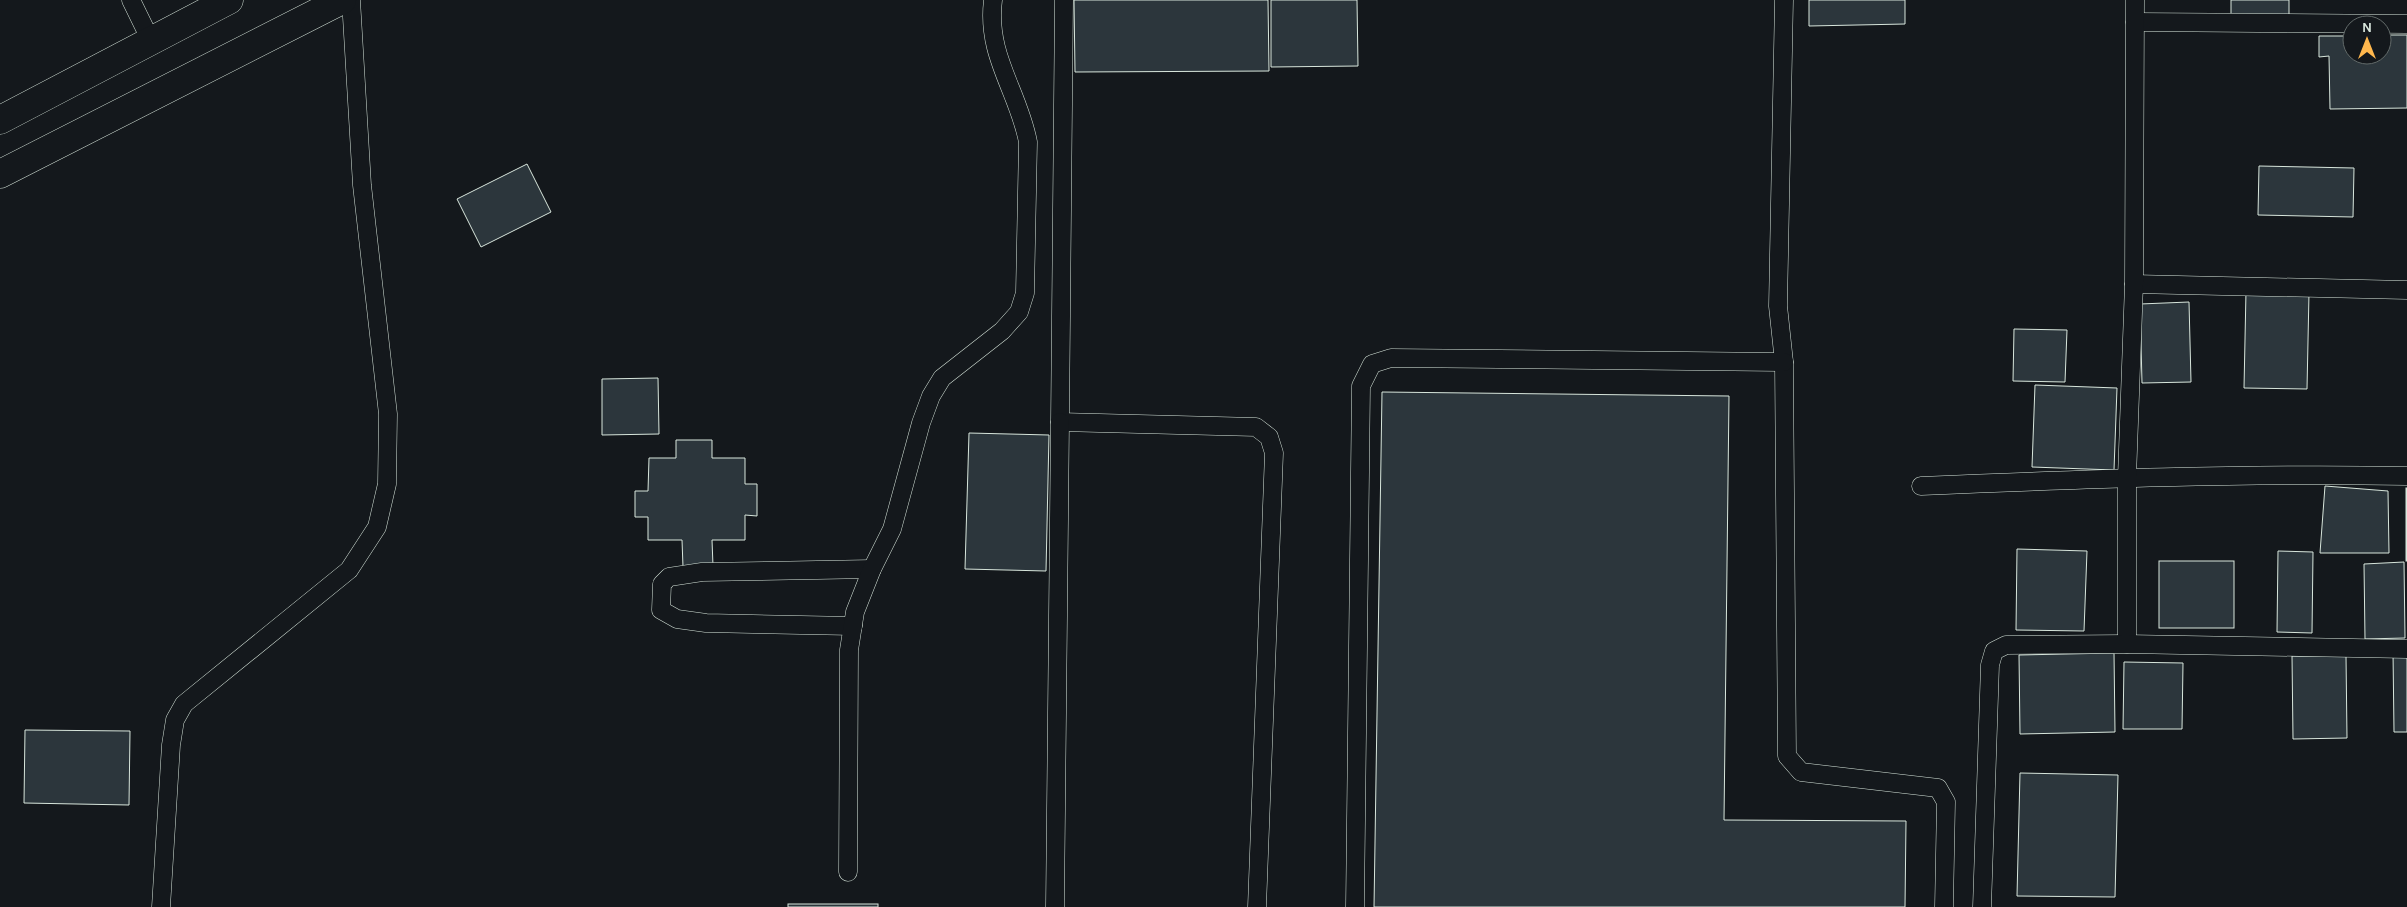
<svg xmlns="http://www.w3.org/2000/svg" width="2407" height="907" font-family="Karla,sans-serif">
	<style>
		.building { fill: #2c363c; stroke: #d8e6dc }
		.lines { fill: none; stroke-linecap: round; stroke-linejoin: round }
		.service-casing { stroke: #d8e6dc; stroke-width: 19 }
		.trunk-casing { stroke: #d8e6dc; stroke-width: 29 }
		.service { stroke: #14181c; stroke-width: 18 }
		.trunk { stroke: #14181c; stroke-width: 28 }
	</style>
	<rect width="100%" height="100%" fill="#14181c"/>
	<g class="building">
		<path d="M1074 0H1268L1269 71 1075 72Z"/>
		<path d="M1271 0H1357L1358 66 1271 67Z"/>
		<path d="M1809 0H1905V24L1809 26Z"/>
		<path d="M2231 0H2289V18L2231 17Z"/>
		<path d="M2382 35H2407V108L2330 109 2329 56 2319 57V36H2352V55H2382Z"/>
		<path d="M527 164 551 212 481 247 457 199Z"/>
		<path d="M2259 166 2354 168 2353 217 2258 215Z"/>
		<path d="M2246 291 2309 293 2307 389 2244 388Z"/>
		<path d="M2189 302 2191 382 2142 383 2140 304Z"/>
		<path d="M2014 329 2067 330 2065 382 2013 381Z"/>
		<path d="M658 378 659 434 602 435V379Z"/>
		<path d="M2035 385 2117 388 2114 470 2032 467Z"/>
		<path d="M1382 392 1729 396 1724 820 1906 821 1905 907H1374Z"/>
		<path d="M969 433 1049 435 1046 571 965 569Z"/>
		<path d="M676 440H712V458H745V484H757V516L745 515V540H712L713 566 683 567 682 540H648V517H635V491H648L649 458H676Z"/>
		<path d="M2325 486 2388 491 2389 553H2320Z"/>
		<rect x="2406" y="488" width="1" height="73"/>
		<path d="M2017 549 2087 551 2084 631 2016 630Z"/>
		<path d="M2278 551 2313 552 2312 633 2277 632Z"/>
		<rect x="2159" y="561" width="75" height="67"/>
		<path d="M2404 562 2405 638 2365 639 2364 564Z"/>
		<path d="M2393 652H2407V732H2394Z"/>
		<path d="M2114 653 2115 732 2020 734 2019 655Z"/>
		<path d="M2292 656H2346L2347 738 2293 739Z"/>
		<path d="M2124 662 2183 663 2182 729H2123Z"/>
		<path d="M25 730 130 731 129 805 24 803Z"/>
		<path d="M2020 773 2118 775 2115 897 2017 896Z"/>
		<rect x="788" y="904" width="90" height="3"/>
	</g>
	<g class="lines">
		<defs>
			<g id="service">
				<path d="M131 0 151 41"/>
				<path d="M1064 0 1060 422 1256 427 1269 437 1274 453 1257 907"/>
				<path d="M1784 0 1778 306 1784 362 1787 756 1801 772 1938 788 1946 802 1944 907"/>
				<path d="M2135 22 2407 24"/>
				<path d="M2134 284 2407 290"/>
				<path d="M1921 486C2084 479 2244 473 2407 476"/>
				<path d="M853 626 706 623 677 619 661 610 662 584 669 577 702 572 872 569"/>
				<path d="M2127 644V477L2134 284 2135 0"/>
				<path d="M848 872 849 650 855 612 872 569 892 529 921 423 931 396 942 378 1002 331 1019 312 1025 293 1028 142C1018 90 986 56 993 0"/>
				<path d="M161 907 171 745 175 720 184 704 349 570 377 527 387 484 388 414 362 185 351 0"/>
				<path d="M1055 907 1060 422"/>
				<path d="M1355 907 1361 386 1372 364 1391 358 1784 362"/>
				<path d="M1982 907 1990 665 1994 651 2006 645 2127 644 2407 649"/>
			</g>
			<g id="trunk">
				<path d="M0 120 229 0"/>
				<path d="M0 174 342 0"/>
			</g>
		</defs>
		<use href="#service" class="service-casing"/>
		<use href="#trunk" class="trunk-casing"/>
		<use href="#service" class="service"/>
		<use href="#trunk" class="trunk"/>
	</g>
	<g transform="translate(2367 40)"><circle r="24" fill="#14181c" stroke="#626a69"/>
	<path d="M0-4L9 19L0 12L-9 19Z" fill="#ffb74d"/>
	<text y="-8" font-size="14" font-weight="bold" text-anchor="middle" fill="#d8e6dc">N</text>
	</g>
</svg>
